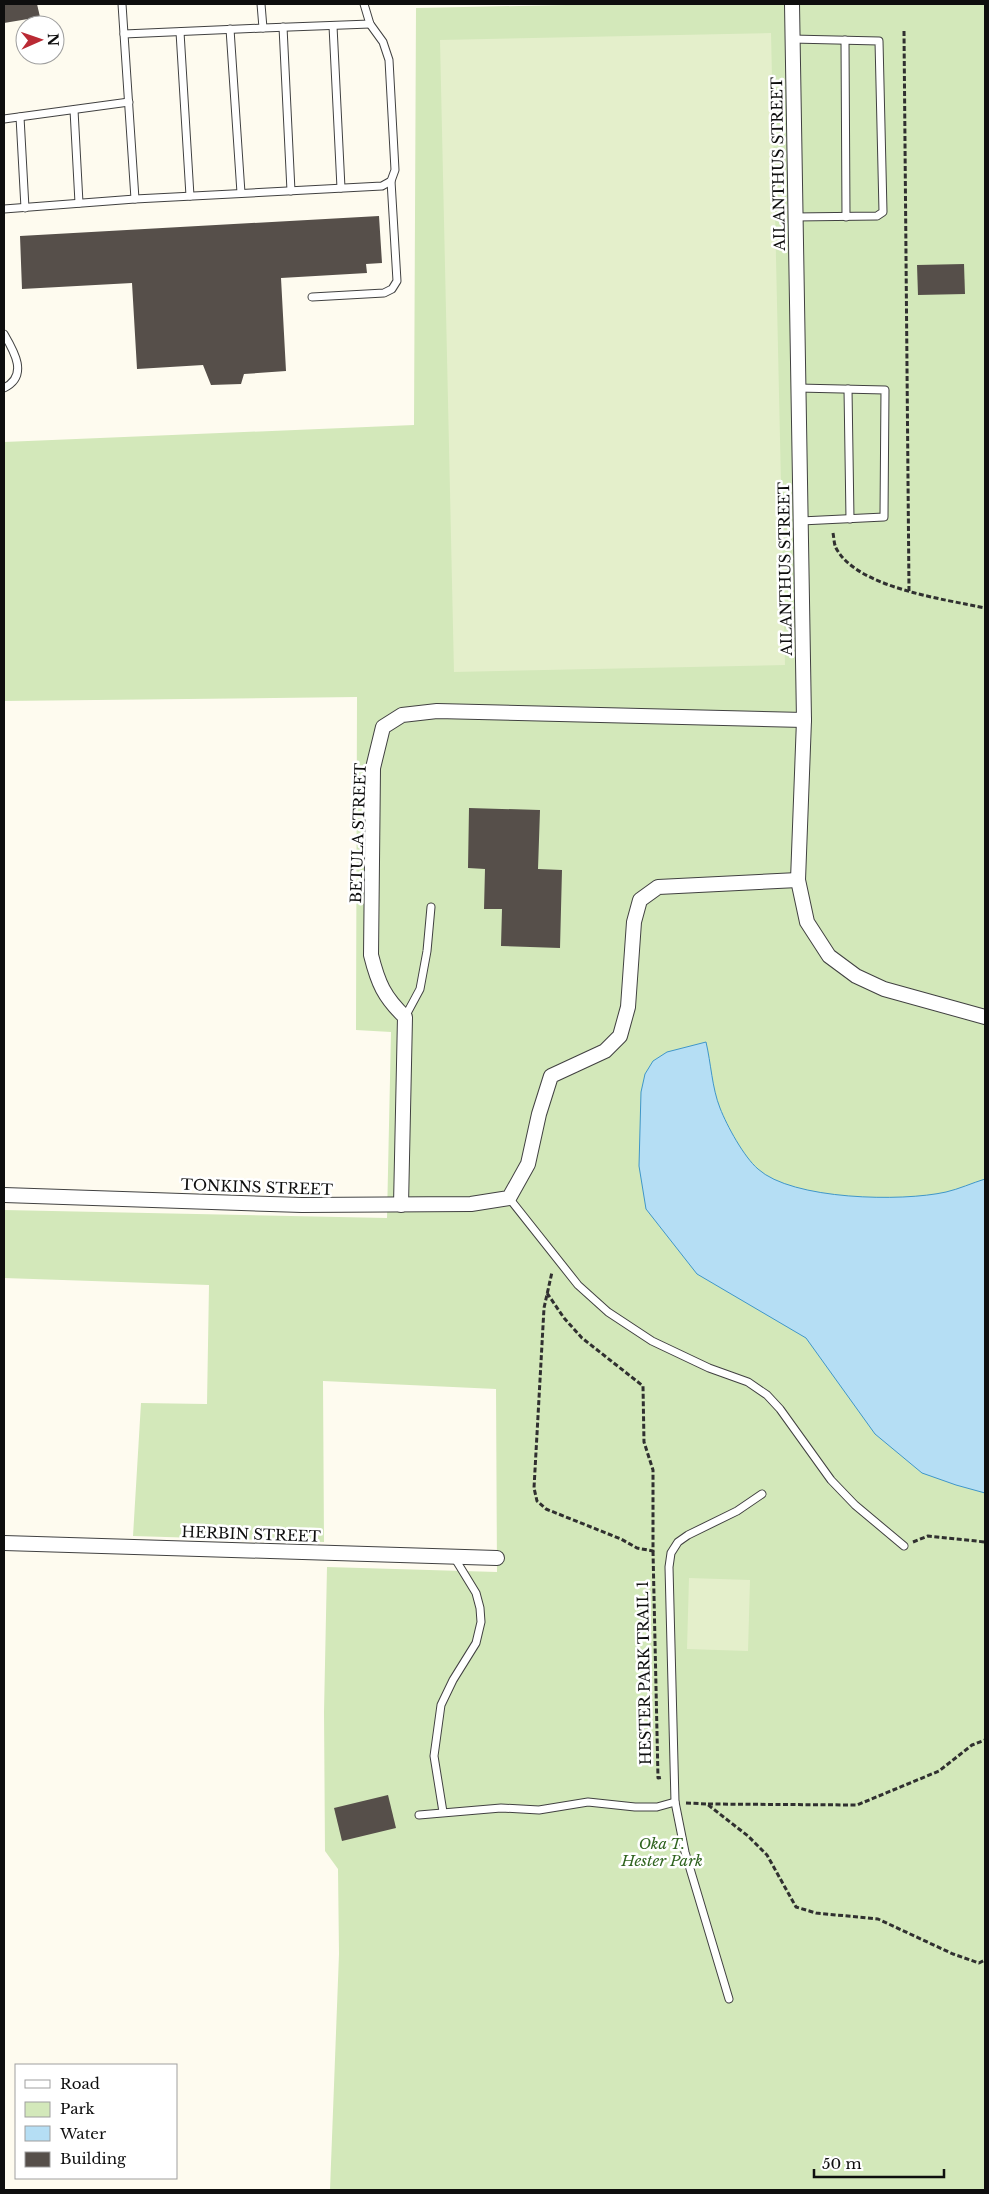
<svg xmlns="http://www.w3.org/2000/svg" width="989" height="2194" font-family="'Libre Baskerville',serif">
	<style>
		.green { fill: #d3e8ba }
		.pitch { fill: #e4efcb }
		.water { fill: #b5def4; stroke: #3f96c9 }
		.building { fill: #564f4a }
		.lines { fill: none; stroke-linecap: round; stroke-linejoin: round }
		.service-casing { stroke: #414141; stroke-width: 9 }
		.minor-casing { stroke: #414141; stroke-width: 16 }
		.path { stroke: #303030; stroke-width: 3; stroke-dasharray: 5 2.5; stroke-linecap: butt }
		.service { stroke: #fff; stroke-width: 7 }
		.minor { stroke: #fff; stroke-width: 14 }
		.labels { text-anchor: middle; dominant-baseline: central; stroke-width: 5; stroke-linejoin: round; paint-order: stroke }
		.street-label { font-size: 15px; fill: #0e0e0e; stroke: #fff }
		.park-label { font-size: 15px; font-style: italic; fill: #306420; stroke: #fff }
	</style>
	<rect width="100%" height="100%" fill="#fefbef"/>
	<path class="green" d="M614 4H985V2190H330L339 1954 338 1869 325 1851 324 1712 327 1567 497 1572 496 1389 323 1381 324 1542 133 1536 141 1403 207 1404 209 1285 4 1278V1210L387 1218 391 1032 356 1030 357 697 4 701V442L414 425 416 8Z"/>
	<g class="pitch">
		<path d="M771 33 785 665 454 672 440 40Z"/>
		<path d="M689 1578 750 1580 748 1651 687 1649Z"/>
	</g>
	<path class="water" d="M706 1042C711 1063 712 1088 720 1108 727 1126 744 1157 758 1169 792 1200 902 1202 946 1192 959 1189 972 1183 985 1179V1493L956 1485 922 1473 875 1434 806 1338 697 1274 646 1209 639 1166 641 1092 645 1074 653 1061 667 1052Z"/>
	<g class="building">
		<path d="M4 4H37L40 17 4 23Z"/>
		<path d="M379 216 382 263 366 264 367 273 281 278 286 371 244 374 241 384 211 385 203 365 137 369 132 283 22 289 20 236Z"/>
		<path d="M964 264 965 294 918 295 917 265Z"/>
		<path d="M469 808 540 810 538 869 562 870 560 948 501 946 502 909H484L485 869 468 868Z"/>
		<path d="M388 1795 396 1828 342 1841 334 1808Z"/>
	</g>
	<g class="lines">
		<defs>
			<g id="service">
				<path d="M122 4 135 199"/>
				<path d="M261 4 263 28 370 24"/>
				<path d="M333 26 341 188"/>
				<path d="M283 27 291 191"/>
				<path d="M230 29 241 193"/>
				<path d="M180 32 190 196"/>
				<path d="M124 34 263 28"/>
				<path d="M792 39 879 41 883 212 877 216 795 217"/>
				<path d="M845 40 846 217"/>
				<path d="M74 110 79 203"/>
				<path d="M20 117 25 208"/>
				<path d="M4 119 129 102"/>
				<path d="M4 209 135 199 382 186 391 181 395 170 389 60 383 42 370 24 364 4"/>
				<path d="M312 297 384 293 392 289 397 281 391 181"/>
				<path d="M4 334C14 351 29 376 4 388"/>
				<path d="M798 388 885 390 884 517 801 521"/>
				<path d="M848 389 850 519"/>
				<path d="M405 1017 420 989 427 951 431 907"/>
				<path d="M509 1198 578 1285 608 1312 652 1341 709 1368 748 1382 767 1395 780 1409 831 1480 855 1505 904 1546"/>
				<path d="M443 1812 434 1756 441 1705 453 1680 476 1643 481 1622 480 1608 476 1593 454 1557"/>
				<path d="M419 1815 501 1808 539 1810 588 1802 635 1807H657L675 1802"/>
				<path d="M729 1999 685 1852 675 1802 669 1567 671 1553 678 1542 688 1535 737 1511 762 1494"/>
			</g>
			<g id="minor">
				<path d="M792 4 804 720 798 880 807 922 829 956 856 976 884 989 985 1017"/>
				<path d="M4 1195 302 1205 471 1204 509 1198 528 1164 539 1114 551 1076 605 1051 620 1036 628 1007 634 922 640 900 658 887 798 880"/>
				<path d="M401 1205 405 1017C384 997 378 983 371 955L373 768 383 727 402 715 437 711 804 720"/>
				<path d="M4 1543 497 1558"/>
			</g>
		</defs>
		<use href="#service" class="service-casing"/>
		<use href="#minor" class="minor-casing"/>
		<g class="path">
			<path d="M904 31 909 591"/>
			<path d="M833 533C834 538 834 544 836 548 857 588 944 599 985 608"/>
			<path d="M547 1293 564 1318 582 1338 643 1386 644 1442 653 1470V1551L637 1548 621 1539 546 1509 537 1501 534 1488 544 1308 552 1272"/>
			<path d="M913 1542 928 1536 985 1542"/>
			<path d="M653 1551 658 1778 663 1777"/>
			<path d="M686 1803 707 1804 748 1836 767 1855 796 1907 816 1913 878 1919 953 1954 979 1963 985 1960"/>
			<path d="M708 1804 857 1805 939 1771 972 1745 985 1740"/>
		</g>
		<use href="#service" class="service"/>
		<use href="#minor" class="minor"/>
	</g>
	<g class="labels">
		<g class="street-label">
			<text transform="translate(778 164) rotate(-91)">AILANTHUS STREET</text>
			<text transform="translate(785 569) rotate(-91)">AILANTHUS STREET</text>
			<text transform="translate(358 833) rotate(-88)">BETULA STREET</text>
			<text transform="translate(257 1187) rotate(2)">TONKINS STREET</text>
			<text transform="translate(251 1534) rotate(2)">HERBIN STREET</text>
			<text transform="translate(644 1673) rotate(-91)">HESTER PARK TRAIL 1</text>
		</g>
		<g class="park-label">
			<text x="662" y="1843">Oka T.<tspan x="662" dy="17">Hester Park</tspan></text>
		</g>
	</g>
	<rect width="989" height="2194" fill="none" stroke="#0e0e0e" stroke-width="10"/>
	<rect x="15" y="2064" width="162" height="115" fill="#ffffff" stroke="#9f9f9f"/>
	<rect x="25" y="2080" width="25" height="8" fill="#ffffff" stroke="#9f9f9f"/>
	<text x="60" y="2089" font-size="15" fill="#0e0e0e">Road</text>
	<rect x="25" y="2102" width="25" height="15" fill="#d3e8ba" stroke="#9f9f9f"/>
	<text x="60" y="2114" font-size="15" fill="#0e0e0e">Park</text>
	<rect x="25" y="2126" width="25" height="15" fill="#b5def4" stroke="#9f9f9f"/>
	<text x="60" y="2139" font-size="15" fill="#0e0e0e">Water</text>
	<rect x="25" y="2152" width="25" height="15" fill="#564f4a" stroke="#9f9f9f"/>
	<text x="60" y="2164" font-size="15" fill="#0e0e0e">Building</text>
	<g transform="translate(40 40) rotate(88)"><circle r="24" fill="#ffffff" stroke="#9f9f9f"/>
	<path d="M0-4L9 19L0 12L-9 19Z" fill="#ba2a34"/>
	<text y="-8" font-size="14" font-weight="bold" text-anchor="middle" fill="#0e0e0e">N</text>
	</g>
	<path d="M814 2169v8h130v-8" fill="none" stroke="#0e0e0e" stroke-width="2.5"/>
	<text x="822" y="2169" font-size="15" fill="#0e0e0e" stroke="#ffffff" stroke-width="4" paint-order="stroke">50 m</text>
</svg>
